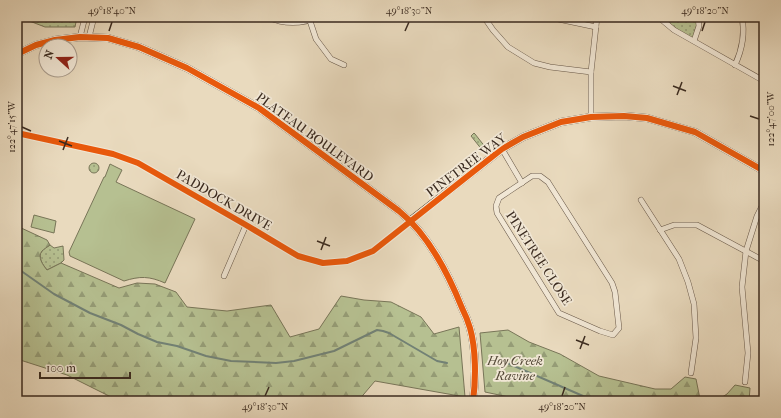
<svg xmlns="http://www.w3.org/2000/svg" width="781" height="418" font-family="'IM FELL French Canon',serif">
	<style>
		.grass { fill: url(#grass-dots); stroke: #787558 }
		.forest { fill: url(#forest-firs); stroke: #787558 }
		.garden { fill: #b6c091; stroke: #787558 }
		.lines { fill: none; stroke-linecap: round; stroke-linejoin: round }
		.stream { stroke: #728175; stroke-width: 2 }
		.street-casing { stroke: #665647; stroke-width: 6 }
		.secondary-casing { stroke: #3a2a1f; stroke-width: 8 }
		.street { stroke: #f1e7d5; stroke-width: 5 }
		.secondary { stroke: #f1e7d5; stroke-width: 7 }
		.cycleway-casing { stroke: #f1e7d5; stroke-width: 8 }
		.cycleway { stroke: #e8590c; stroke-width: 6 }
		.ticks { fill: none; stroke: #3a2a1f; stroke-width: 1.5 }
		.labels { text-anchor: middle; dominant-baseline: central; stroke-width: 3.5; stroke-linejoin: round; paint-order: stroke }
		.street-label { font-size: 13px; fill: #3a2a1f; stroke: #f1e7d5 }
		.park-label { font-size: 13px; font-style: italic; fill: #534836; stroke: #f1e7d5 }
		.neatline { fill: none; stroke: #3a2a1f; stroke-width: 1.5 }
		.ticks-label { font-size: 10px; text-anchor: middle; fill: #3a2a1f }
	</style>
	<defs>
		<pattern id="grass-dots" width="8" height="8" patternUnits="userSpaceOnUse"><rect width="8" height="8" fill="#b6c091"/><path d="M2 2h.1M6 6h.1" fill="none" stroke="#959c76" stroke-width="1.8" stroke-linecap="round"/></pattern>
		<pattern id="forest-firs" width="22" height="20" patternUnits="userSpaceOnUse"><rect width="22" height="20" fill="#b6c091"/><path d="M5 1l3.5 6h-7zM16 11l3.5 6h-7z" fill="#959c76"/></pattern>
	</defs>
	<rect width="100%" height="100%" fill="#e9dabe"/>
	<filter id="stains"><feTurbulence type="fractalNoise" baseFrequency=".005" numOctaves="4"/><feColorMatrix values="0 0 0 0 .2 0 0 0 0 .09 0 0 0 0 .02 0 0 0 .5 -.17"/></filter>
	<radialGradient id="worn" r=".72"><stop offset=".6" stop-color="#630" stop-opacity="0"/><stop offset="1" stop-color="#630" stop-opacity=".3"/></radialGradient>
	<g class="grass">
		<path d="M19 17H77L75 27H45Z"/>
		<path d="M660 17H698L694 41Z"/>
		<path d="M474 133 475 134 486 148V150L485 152 483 151 471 136Z"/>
		<circle cx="94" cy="168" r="5"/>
		<path d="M50 245 54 248 63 246 64 260 61 263 47 270C43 265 37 257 42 251 44 249 47 247 50 245Z"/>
	</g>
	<g class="forest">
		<path d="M17 226 47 240 50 245C47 247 44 249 42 251 37 257 43 265 47 270L61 263 119 288 137 283 155 284 176 292 187 307 227 311 271 305 290 337 319 329 341 296 364 300 391 302 421 317 434 334 459 327 465 397 375 381 358 401H151L143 398 115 399 67 375 17 359Z"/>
		<path d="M508 330 529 342 560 354 599 376 655 389H671L685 377 696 379 700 399 710 401H525L518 399 485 392 480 333Z"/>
		<path d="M735 385 750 388 749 401H716L727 394Z"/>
	</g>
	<g class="garden">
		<path d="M110 164 122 170 116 182 195 219 165 283C149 276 140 276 124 281L70 256 69 252 104 177H105Z"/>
		<path d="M34 215 56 221 54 233 31 227Z"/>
	</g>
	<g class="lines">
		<g class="stream">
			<path d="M17 268 54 294 90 313 121 325 138 334 157 342 177 346 206 356 231 361 276 363 294 361 334 351 377 330 383 331 389 333 437 361 447 363"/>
			<path d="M505 362 583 396 599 401"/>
		</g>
		<defs>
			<g id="street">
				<path d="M268 17C285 25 302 24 319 17"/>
				<path d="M484 17 493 30 508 47 534 63 550 67 591 72"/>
				<path d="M554 17 558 19 596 27"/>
				<path d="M660 17 662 20 674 30 764 81"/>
				<path d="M310 21 316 39 331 59 344 65"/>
				<path d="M80 37 85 17"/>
				<path d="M89 37 94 17"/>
				<path d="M694 41 699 26 698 17"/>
				<path d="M735 65C742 50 745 33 742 17"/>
				<path d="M591 117V72L597 17"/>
				<path d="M17 133 113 154 138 163 246 225 298 256 323 263 347 261 373 251 410 221"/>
				<path d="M502 149 522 183"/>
				<path d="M532 176H540L548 182 612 283 615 292 619 328 613 335 600 331 559 313 497 213 496 206 499 198Z"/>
				<path d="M641 200 679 259 688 282 694 304 696 338 691 373"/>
				<path d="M660 230 674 225H697L764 261"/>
				<path d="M224 276 246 225"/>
				<path d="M745 382 748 353 742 287 746 251 757 216 764 202"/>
			</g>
			<g id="secondary">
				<path d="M17 54 36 45 55 40 80 37 108 38 139 47 187 68 259 108 399 211C429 235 448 273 462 308 465 314 468 321 470 328 476 349 476 379 473 401"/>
				<path d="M410 221 502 149 523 137 561 122 591 117 624 116 647 118 695 132 764 171"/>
			</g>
		</defs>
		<use href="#street" class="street-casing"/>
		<use href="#secondary" class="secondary-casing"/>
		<use href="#street" class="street"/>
		<use href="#secondary" class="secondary"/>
		<defs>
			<g id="cycleway">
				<path d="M17 54 36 45 55 40 80 37 108 38 139 47 187 68 259 108 399 211C429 235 448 273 462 308 465 314 468 321 470 328 476 349 476 379 473 401"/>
				<path d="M17 133 113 154 138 163 246 225 298 256 323 263 347 261 373 251 502 149 523 137 561 122 591 117 624 116 647 118 695 132 764 171"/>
			</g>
		</defs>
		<use href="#cycleway" class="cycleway-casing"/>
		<use href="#cycleway" class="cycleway"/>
	</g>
	<path class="ticks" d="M109 31 112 22M405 31 409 22M702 31 705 22M673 86 686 91M677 95 682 82M750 116 759 119M22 127 31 131M59 141 72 146M63 150 68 137M317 241 330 246M321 250 326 237M576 340 589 345M580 349 585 336M265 396 269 387M562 396 565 387"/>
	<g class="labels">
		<g class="street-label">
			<text transform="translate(315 137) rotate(36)">PLATEAU BOULEVARD</text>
			<text transform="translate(466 165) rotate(-37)">PINETREE WAY</text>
			<text transform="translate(224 200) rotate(30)">PADDOCK DRIVE</text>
			<text transform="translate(539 258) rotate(57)">PINETREE CLOSE</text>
		</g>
		<g class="park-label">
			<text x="515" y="360">Hoy Creek<tspan x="515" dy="15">Ravine</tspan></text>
		</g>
	</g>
	<rect width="781" height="418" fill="none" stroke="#e9dabe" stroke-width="44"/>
	<g transform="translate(58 58) rotate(291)"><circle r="19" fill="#f1e7d5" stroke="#a89b8c"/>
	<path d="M0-3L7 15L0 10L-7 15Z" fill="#8f2418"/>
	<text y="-6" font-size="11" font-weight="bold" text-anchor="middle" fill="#3a2a1f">N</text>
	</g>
	<path d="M40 372v6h90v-6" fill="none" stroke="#3a2a1f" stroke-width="2"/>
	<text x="46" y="372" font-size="12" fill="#3a2a1f" stroke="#f1e7d5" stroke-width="3" paint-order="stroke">100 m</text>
	<rect x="22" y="22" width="737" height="374" class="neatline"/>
	<g class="ticks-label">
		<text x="112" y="14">49°18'40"N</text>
		<text x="409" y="14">49°18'30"N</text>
		<text x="705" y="14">49°18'20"N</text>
		<text transform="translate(770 119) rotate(-90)" y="4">122°47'00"W</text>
		<text transform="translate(11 127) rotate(-90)" y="4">122°47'15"W</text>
		<text x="265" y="410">49°18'30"N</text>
		<text x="562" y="410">49°18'20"N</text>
	</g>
	<rect width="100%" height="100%" filter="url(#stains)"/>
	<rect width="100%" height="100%" fill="url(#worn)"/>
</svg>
